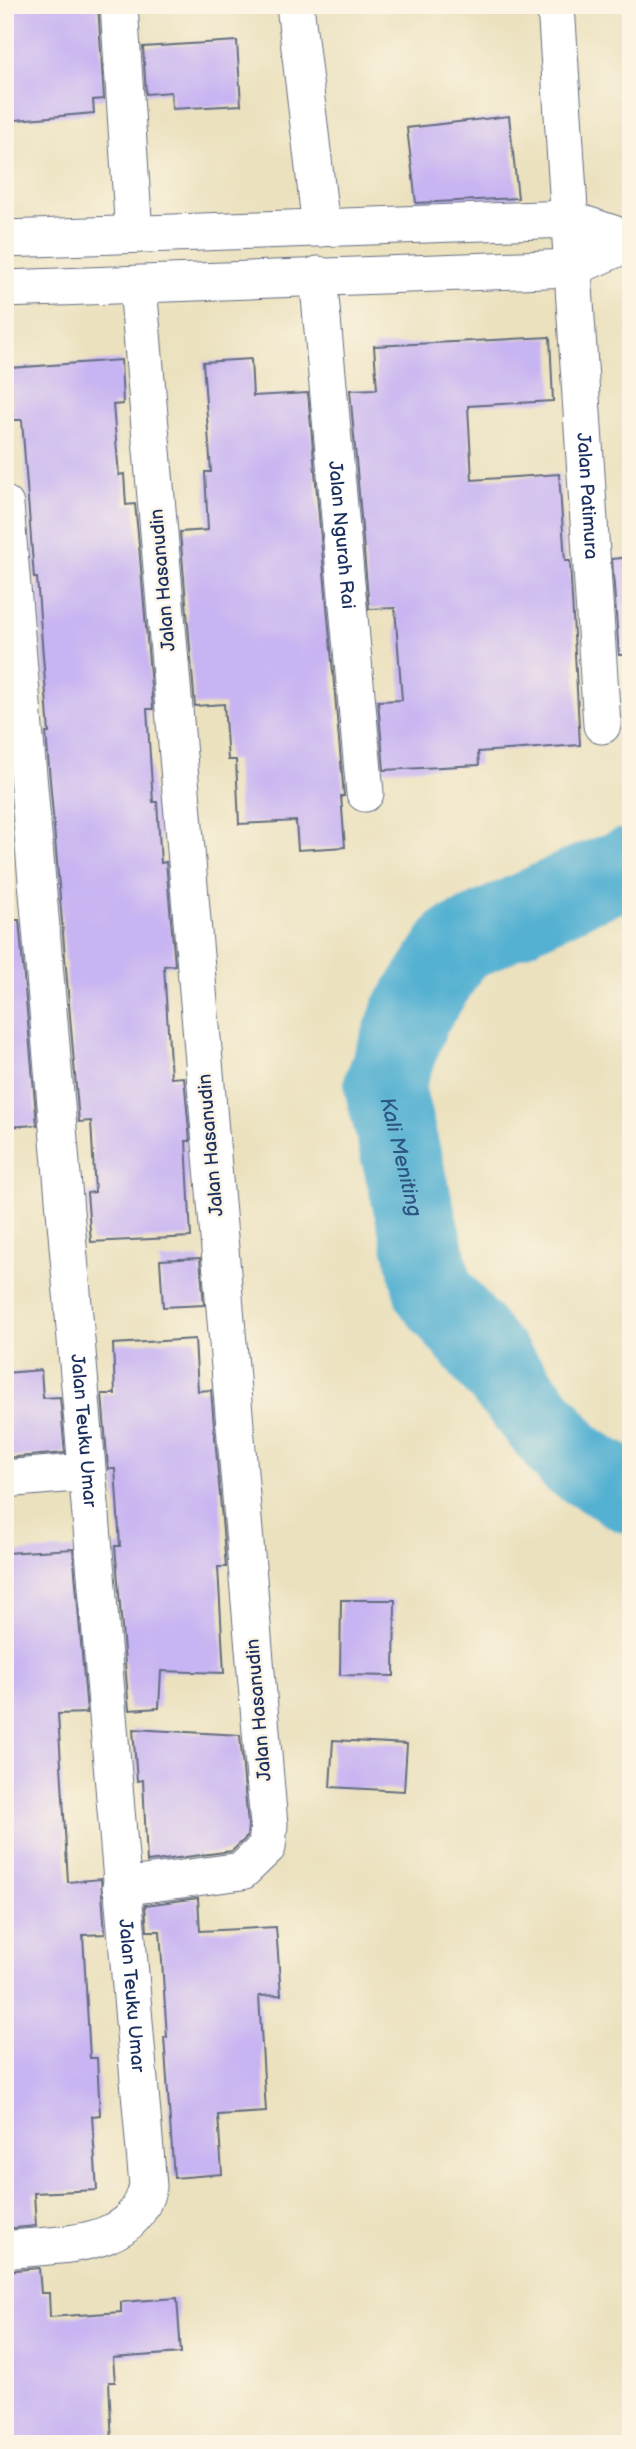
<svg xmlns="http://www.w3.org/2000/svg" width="636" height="2449" font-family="'Balsamiq Sans',sans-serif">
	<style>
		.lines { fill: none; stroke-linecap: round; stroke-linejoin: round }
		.river { stroke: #54b1d2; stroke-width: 80 }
		.building { fill: #c7b4f2 }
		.minor-casing { stroke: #646d80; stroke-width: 39 }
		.minor { stroke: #fff; stroke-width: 37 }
		.labels { text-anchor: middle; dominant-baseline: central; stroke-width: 5; stroke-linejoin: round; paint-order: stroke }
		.street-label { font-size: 19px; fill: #1b2f5e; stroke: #fcf5e5 }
		.water-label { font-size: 21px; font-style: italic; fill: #2c5681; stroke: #fcf5e5 }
	</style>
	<rect width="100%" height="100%" fill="#fcf5e5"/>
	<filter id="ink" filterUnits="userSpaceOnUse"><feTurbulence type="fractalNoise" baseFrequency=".0143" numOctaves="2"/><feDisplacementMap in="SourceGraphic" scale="14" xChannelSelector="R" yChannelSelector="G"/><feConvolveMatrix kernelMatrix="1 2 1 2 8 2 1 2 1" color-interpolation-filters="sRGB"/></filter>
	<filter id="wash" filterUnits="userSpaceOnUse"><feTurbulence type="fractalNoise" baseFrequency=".00686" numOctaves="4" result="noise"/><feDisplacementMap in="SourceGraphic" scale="28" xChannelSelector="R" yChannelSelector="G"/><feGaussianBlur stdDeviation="1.57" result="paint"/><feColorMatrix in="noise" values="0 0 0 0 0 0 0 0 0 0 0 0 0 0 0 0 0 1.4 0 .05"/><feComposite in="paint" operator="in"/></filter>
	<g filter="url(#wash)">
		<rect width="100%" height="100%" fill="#ebe1be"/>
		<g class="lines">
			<path class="river" id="s1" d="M631 867 583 885 456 945 411 1014 384 1085 434 1292 573 1460 631 1494"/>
		</g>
		<g id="blocks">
			<g class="building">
				<path d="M5 5H98L104 99 93 100 94 113 5 121Z"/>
				<path d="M237 41 241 105 172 109 171 92 146 94 143 47Z"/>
				<path d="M509 116 518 198 416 203 407 128Z"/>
				<path d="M550 337 553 401 468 406 472 480 559 474 565 561H570L580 745 478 752 479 765 384 770 378 701 402 700 395 608 369 609 350 390 377 389 374 346Z"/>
				<path d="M251 359 253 396 308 393 344 796H341L345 847 298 850 296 821 239 824 236 760H228L224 704 195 706 180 532 208 530 205 472H211L203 362Z"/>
				<path d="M121 360 123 404 113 405 119 475 124 474 126 505 135 504 138 534 153 709H147L153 802H157L161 863 166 862 175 965 164 966 171 1078 184 1077 190 1141H186L191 1237 91 1242 87 1193 95 1192 91 1121 79 1122 46 733H49L37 578H34L22 420H13L10 368Z"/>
				<path d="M631 557V655H619L612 559Z"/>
				<path d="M5 920H19L37 1125 5 1127Z"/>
				<path d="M200 1258 204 1305 163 1307 160 1260Z"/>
				<path d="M195 1339 198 1391 211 1390 226 1567H218L224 1673 161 1671 159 1708 129 1710 115 1546H120L115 1469H108L102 1394H115L113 1344Z"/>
				<path d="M41 1370 43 1398 60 1397 65 1453 5 1458V1373Z"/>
				<path d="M73 1549 87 1713 58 1714 68 1882 101 1879 105 1934 83 1935 90 2058H97L100 2115 92 2116 97 2190 34 2193 36 2226 5 2229V1553Z"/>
				<path d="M341 1600H395L394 1676 340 1675Z"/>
				<path d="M133 1729 240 1735 248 1825 247 1837 232 1851 147 1862 143 1780 137 1781Z"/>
				<path d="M333 1740 407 1744 404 1791 330 1787Z"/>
				<path d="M198 1898 200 1931 276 1927 281 1995 259 1996 266 2112 218 2115 222 2174 174 2178 164 2037H167L160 1931H147L145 1905Z"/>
				<path d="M39 2268 41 2293H49L50 2317 121 2312V2302L177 2298 181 2353 113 2358 115 2382H109L112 2444H73L72 2439 11 2444 5 2350V2271Z"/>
			</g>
		</g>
	</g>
	<g filter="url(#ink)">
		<use href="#blocks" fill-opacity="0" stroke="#646d80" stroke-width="2"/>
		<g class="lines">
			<defs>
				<g id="minor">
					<path d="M119 5 134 234"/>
					<path d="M295 5 321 228"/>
					<path id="s2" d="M556 5 602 725"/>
					<path d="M5 239 568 219 631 240"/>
					<path id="s3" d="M318 275 365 793"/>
					<path d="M5 289 572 268 631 242"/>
					<path id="s4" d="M5 505 148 2186C134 2251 58 2243 5 2250"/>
					<path d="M5 1479 86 1472"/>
					<path d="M121 1887 242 1871 267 1847 269 1825 138 286"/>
				</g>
			</defs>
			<use href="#minor" class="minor-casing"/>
			<use href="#minor" class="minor"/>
		</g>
	</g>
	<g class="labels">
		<g class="street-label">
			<text stroke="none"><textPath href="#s2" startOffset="492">Jalan Patimura</textPath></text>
			<text stroke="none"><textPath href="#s3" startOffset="261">Jalan Ngurah Rai</textPath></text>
			<text transform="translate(163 580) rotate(-95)">Jalan Hasanudin</text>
			<text transform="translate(211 1145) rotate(-95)">Jalan Hasanudin</text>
			<text stroke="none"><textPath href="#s4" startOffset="929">Jalan Teuku Umar</textPath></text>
			<text transform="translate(259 1710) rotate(-95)">Jalan Hasanudin</text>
			<text stroke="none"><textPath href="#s4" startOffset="1496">Jalan Teuku Umar</textPath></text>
		</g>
		<g class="water-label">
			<text stroke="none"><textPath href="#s1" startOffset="424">Kali Meniting</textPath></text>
		</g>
	</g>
	<rect width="636" height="2449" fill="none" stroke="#fcf5e5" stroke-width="28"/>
</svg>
